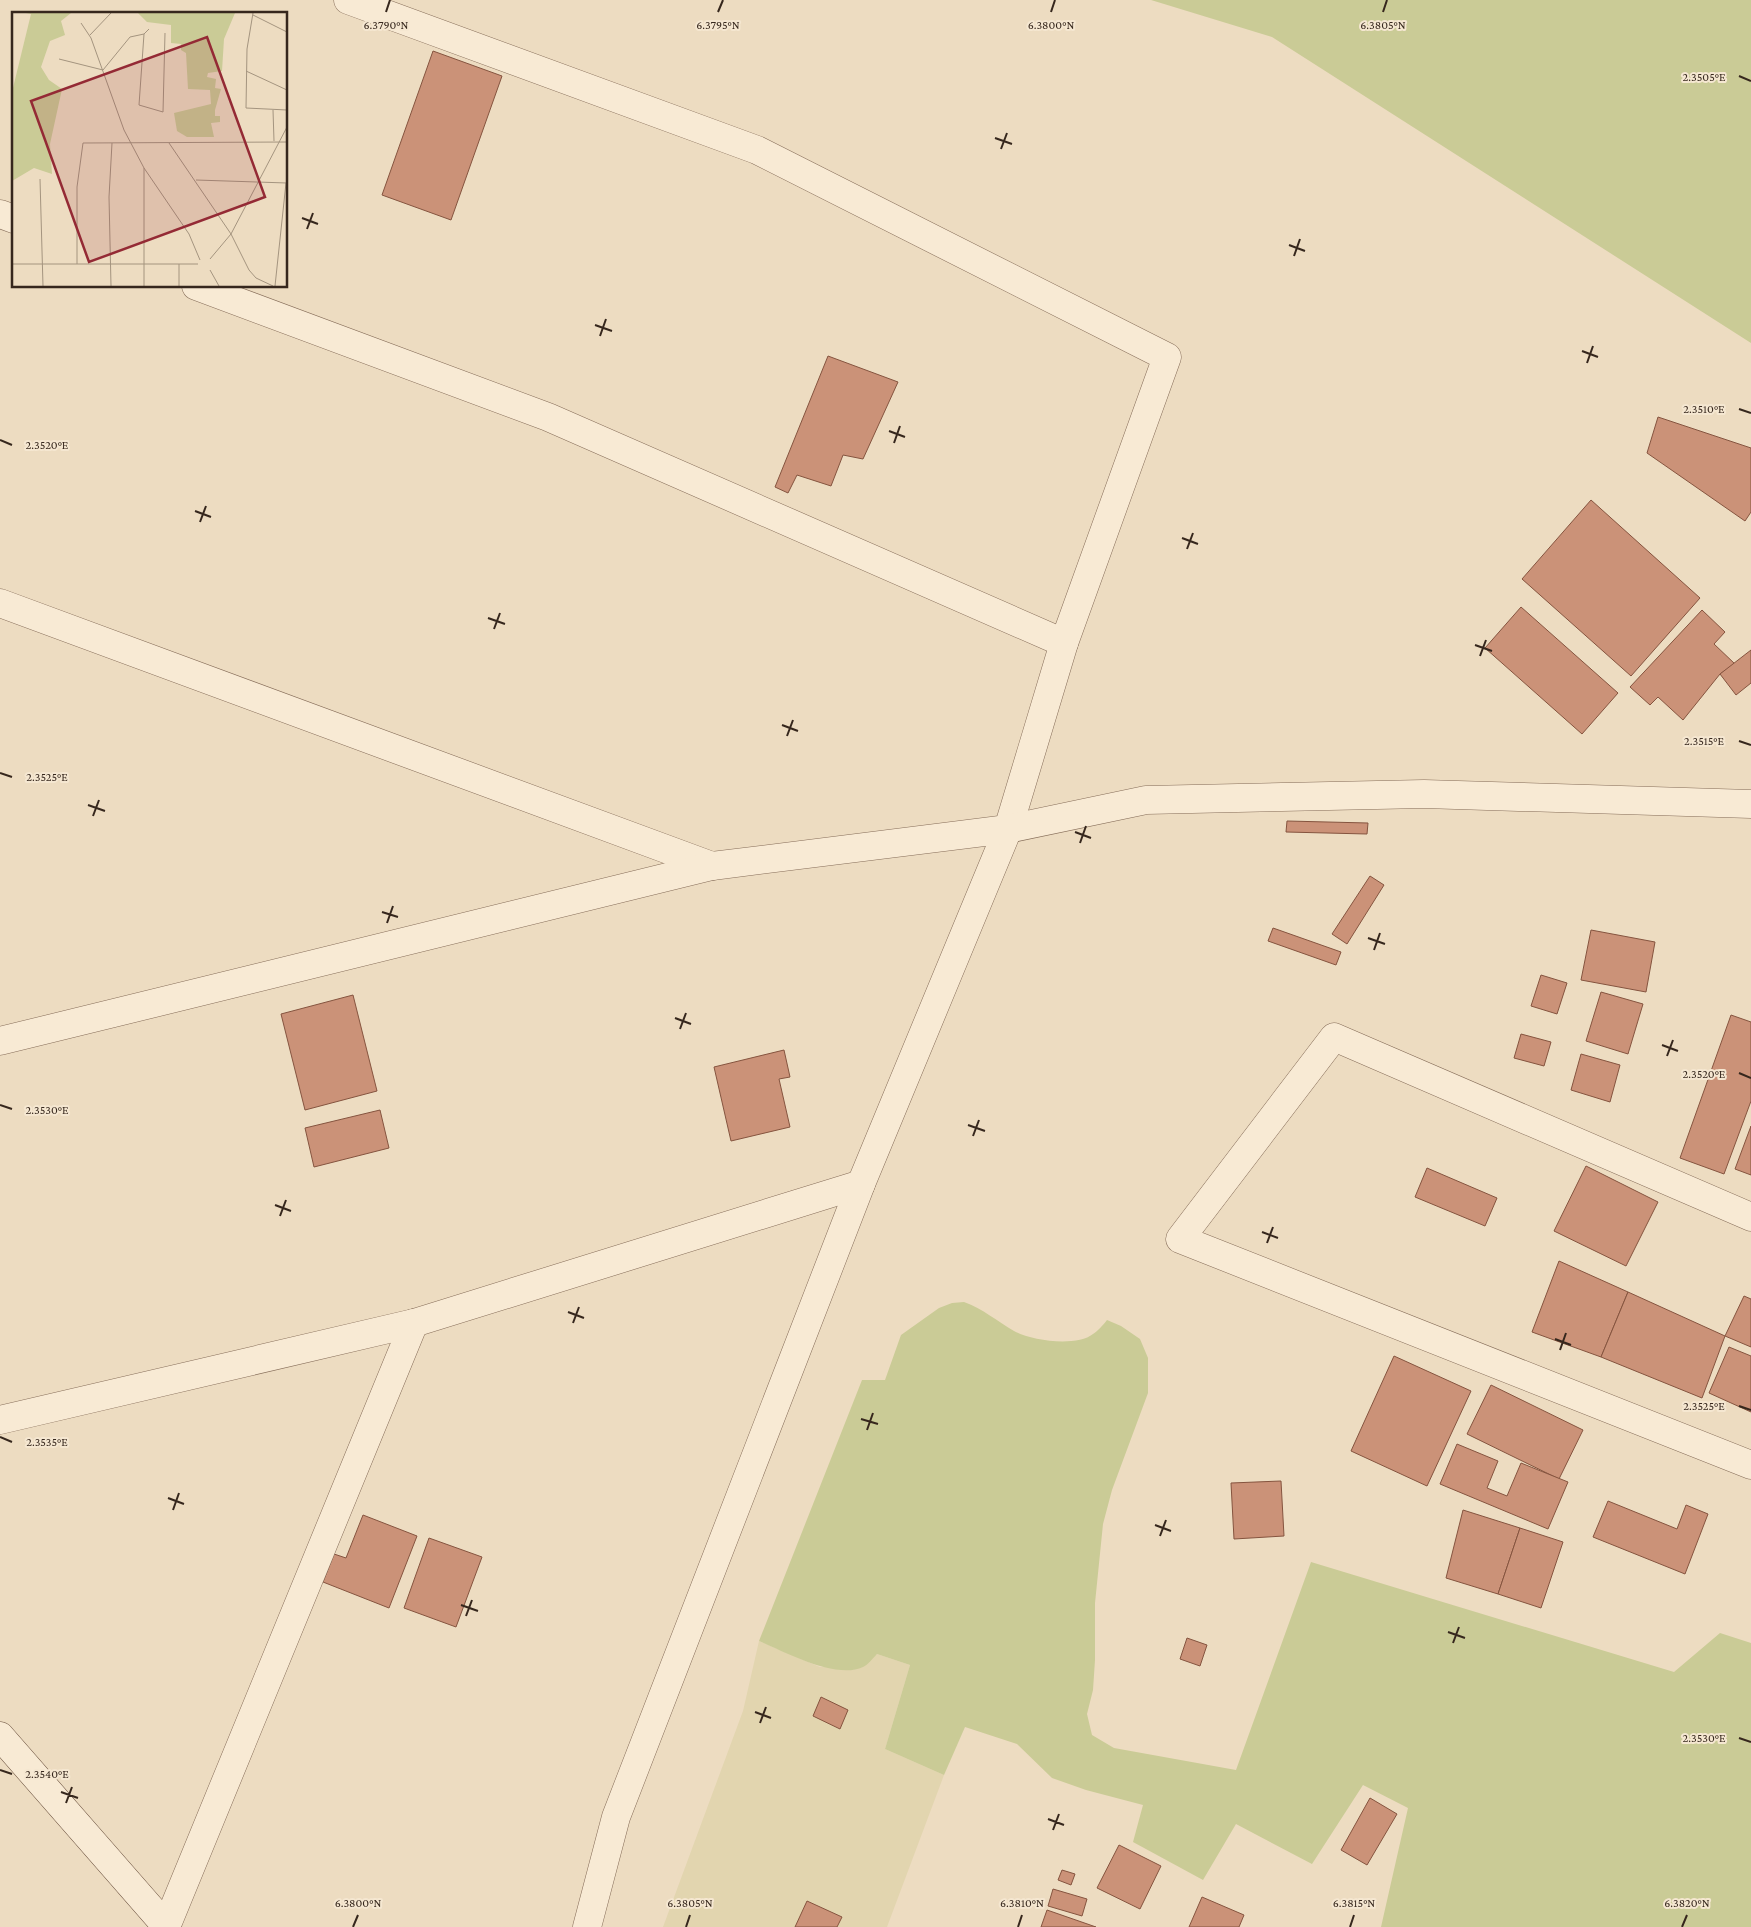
<svg xmlns="http://www.w3.org/2000/svg" width="1751" height="1927" font-family="'Crimson Pro',serif">
	<style>
		.farmland { fill: #e2d5af }
		.green { fill: #cacb96 }
		.building { fill: #cb9278; stroke: #85543f }
		.lines { fill: none; stroke-linecap: round; stroke-linejoin: round }
		.street-casing { stroke: #866d59; stroke-width: 29 }
		.secondary-casing { stroke: #684e3c; stroke-width: 29 }
		.street { stroke: #f8ead4; stroke-width: 28 }
		.secondary { stroke: #f8ead4; stroke-width: 28 }
		.ticks { fill: none; stroke: #36271d; stroke-width: 2 }
		.inset-road { fill: none; stroke: #a4947f; stroke-width: 1 }
		.view { fill: #942a35; fill-opacity: 0.15; stroke: #942a35; stroke-width: 2.5 }
		.inset-edge { fill: none; stroke: #36271d; stroke-width: 2.5 }
		.ticks-label { font-size: 12px; text-anchor: middle; fill: #36271d; stroke: #f5e7d1; stroke-width: 4; stroke-linejoin: round; paint-order: stroke }
	</style>
	<rect width="100%" height="100%" fill="#eddcc1"/>
	<path class="farmland" d="M759 1641 820 1667H862L877 1654 910 1665 885 1749 944 1775 887 1927H663L743 1711Z"/>
	<g class="green">
		<path d="M1151 0H1751V343L1272 37Z"/>
		<path d="M964 1302C983 1309 997 1321 1014 1331 1031 1341 1077 1347 1093 1334 1098 1331 1103 1325 1107 1320L1121 1326 1140 1339 1148 1358V1393L1112 1490 1103 1524 1095 1603V1660L1093 1690 1087 1714 1092 1735 1114 1748 1236 1770 1311 1562 1674 1672 1720 1633 1751 1643V1927H1381L1408 1808 1363 1785 1312 1864 1236 1824 1203 1880 1133 1842 1143 1805 1086 1790 1052 1778 1017 1744 965 1727 944 1775 885 1749 910 1665 877 1654C873 1658 868 1665 863 1667 836 1680 785 1652 759 1641L862 1380H885L901 1335 939 1308 952 1303Z"/>
	</g>
	<g class="building">
		<path d="M433 51 502 76 451 220 382 195Z"/>
		<path d="M828 356 898 382 863 459 843 455 831 486 797 475 788 493 775 487Z"/>
		<path d="M1658 417 1751 448V512L1745 521 1647 453Z"/>
		<path d="M1591 500 1700 598 1631 676 1522 579Z"/>
		<path d="M1521 607 1618 693 1582 734 1485 648Z"/>
		<path d="M1702 610 1725 632 1714 644 1735 664 1720 674 1683 720 1658 697 1650 705 1630 687Z"/>
		<path d="M1751 650V683L1736 695 1720 674Z"/>
		<path d="M1287 821 1368 823 1367 834 1286 832Z"/>
		<path d="M1370 876 1384 885 1347 944 1332 934Z"/>
		<path d="M1273 928 1341 952 1336 965 1268 941Z"/>
		<path d="M1591 930 1655 942 1646 992 1581 980Z"/>
		<path d="M1541 975 1567 983 1557 1014 1531 1006Z"/>
		<path d="M1601 992 1643 1004 1628 1054 1586 1041Z"/>
		<path d="M353 995 377 1091 305 1110 281 1014Z"/>
		<path d="M1731 1015 1751 1022V1101L1724 1174 1680 1158Z"/>
		<path d="M1521 1034 1551 1042 1544 1066 1514 1058Z"/>
		<path d="M784 1050 790 1077 779 1079 790 1127 731 1141 714 1067Z"/>
		<path d="M1581 1054 1620 1065 1610 1102 1571 1090Z"/>
		<path d="M380 1110 389 1148 314 1167 305 1128Z"/>
		<path d="M1751 1126V1175L1735 1169Z"/>
		<path d="M1586 1166 1658 1202 1626 1266 1554 1231Z"/>
		<path d="M1427 1168 1497 1198 1485 1226 1415 1197Z"/>
		<path d="M1559 1261 1628 1292 1601 1357 1532 1332Z"/>
		<path d="M1628 1292 1725 1336 1702 1398 1601 1357Z"/>
		<path d="M1744 1296 1751 1299V1347L1725 1336Z"/>
		<path d="M1729 1347 1751 1356V1412L1709 1393Z"/>
		<path d="M1394 1356 1471 1391 1427 1486 1351 1451Z"/>
		<path d="M1491 1385 1583 1430 1559 1479 1467 1434Z"/>
		<path d="M1457 1444 1498 1461 1487 1488 1507 1496 1521 1463 1568 1482 1548 1529 1440 1484Z"/>
		<path d="M1281 1481 1284 1536 1234 1539 1231 1483Z"/>
		<path d="M1608 1501 1677 1529 1686 1505 1708 1514 1685 1574 1593 1537Z"/>
		<path d="M1463 1510 1520 1528 1498 1594 1446 1578Z"/>
		<path d="M363 1515 417 1536 389 1608 323 1582 334 1554 346 1558Z"/>
		<path d="M1520 1528 1563 1542 1541 1608 1498 1594Z"/>
		<path d="M429 1538 482 1557 456 1627 404 1608Z"/>
		<path d="M1187 1638 1207 1645 1200 1666 1180 1659Z"/>
		<path d="M821 1697 848 1710 840 1729 813 1716Z"/>
		<path d="M1370 1798 1397 1814 1367 1865 1341 1850Z"/>
		<path d="M1119 1845 1161 1866 1140 1909 1097 1888Z"/>
		<path d="M1062 1870 1075 1874 1071 1885 1058 1880Z"/>
		<path d="M1053 1889 1087 1899 1082 1916 1048 1906Z"/>
		<path d="M1202 1897 1244 1915 1239 1927H1189Z"/>
		<path d="M807 1901 842 1917 837 1927H795Z"/>
		<path d="M1047 1910 1096 1927H1041Z"/>
	</g>
	<g class="lines">
		<defs>
			<g id="street">
				<path d="M348 0 757 150 1167 357 1064 643 1008 829 861 1184 616 1817 587 1927"/>
				<path d="M0 214 14 219"/>
				<path d="M196 286 548 417 1064 643"/>
				<path d="M0 603 712 866"/>
				<path d="M0 1041 712 866 1008 829 1146 800 1424 794 1751 804"/>
				<path d="M1751 1217 1334 1037 1180 1239 1751 1465"/>
				<path d="M0 1420 414 1323 861 1184"/>
				<path d="M166 1927 414 1323"/>
			</g>
			<path id="secondary" d="M0 1736 167 1927"/>
		</defs>
		<use href="#street" class="street-casing"/>
		<use href="#secondary" class="secondary-casing"/>
		<use href="#street" class="street"/>
		<use href="#secondary" class="secondary"/>
	</g>
	<path class="ticks" d="M386 12 390 0M718 12 723 0M1051 12 1055 0M1383 12 1387 0M1739 76 1751 81M995 138 1012 144M1001 149 1007 133M302 218 318 224M307 229 313 213M1289 245 1305 251M1294 256 1300 239M595 325 612 331M600 336 606 319M1582 351 1598 357M1587 363 1593 346M1739 409 1751 413M889 431 905 437M0 440 12 445M894 443 900 426M195 511 211 517M200 522 206 506M1182 538 1198 544M1187 549 1193 533M488 618 505 624M494 629 500 613M1475 645 1492 651M1480 656 1486 640M782 725 798 731M787 736 793 720M1739 741 1751 745M0 773 12 777M88 805 105 811M93 816 99 800M1075 832 1091 838M1080 843 1086 826M382 912 398 917M387 923 393 906M1368 938 1385 944M1374 950 1380 933M675 1018 691 1024M680 1029 686 1013M1662 1045 1678 1051M1667 1056 1673 1040M1739 1073 1751 1078M0 1105 12 1109M968 1125 985 1131M973 1136 979 1120M275 1205 291 1211M280 1216 286 1200M1262 1232 1278 1238M1267 1243 1273 1227M568 1312 584 1318M573 1323 579 1307M1555 1339 1571 1345M1560 1350 1566 1333M1739 1406 1751 1410M861 1419 878 1424M867 1430 873 1413M0 1437 12 1442M168 1498 184 1504M173 1510 179 1493M1155 1525 1171 1531M1160 1536 1166 1520M461 1605 478 1611M466 1616 472 1600M1448 1632 1465 1638M1453 1643 1459 1627M755 1712 771 1718M760 1723 766 1707M1739 1738 1751 1742M0 1770 12 1774M61 1792 78 1798M66 1803 72 1787M1048 1819 1064 1825M1053 1830 1059 1814M353 1927 358 1915M686 1927 690 1915M1018 1927 1022 1915M1350 1927 1354 1915M1682 1927 1687 1915"/>
	<g transform="translate(12 12)">
		<rect width="275" height="275" fill="#eddcc1"/>
		<path d="M14 1H59L49 9 53 23 38 29 29 55 37 68 50 77 38 132 40 162 22 156 0 169V80L19 2ZM126 1H223L212 27 210 59 196 61 195 65 204 67 203 76 209 77 203 98V104H208V110L199 111 202 125H175L165 119 162 101 199 92 198 78 176 77 174 41 169 38V32L159 31V13L135 10Z" fill="#cacb96"/>
		<path class="inset-road" d="M241 1 235 37 234 96 275 98M241 3 275 20M69 11 79 26 112 118 132 156 177 222 188 248M132 22 127 93 151 100 153 21M78 23 99 1M47 47 91 58 118 25 132 22 137 17M234 59 275 78M261 98 262 129M157 131 219 222 237 258 244 266 261 274M28 167 31 274M184 168 275 171M198 247 219 222 275 115M0 252H186M65 252V175L71 131 275 130M198 258 207 274M99 274 97 185 100 131M132 274V156M167 274V252M263 274 274 171"/>
		<path class="view" d="M195 25 253 185 77 250 19 89Z"/>
		<rect width="275" height="275" class="inset-edge"/>
	</g>
	<g class="ticks-label">
		<text x="386" y="29">6.3790°N</text>
		<text x="718" y="29">6.3795°N</text>
		<text x="1051" y="29">6.3800°N</text>
		<text x="1383" y="29">6.3805°N</text>
		<text x="1704" y="81">2.3505°E</text>
		<text x="1704" y="413">2.3510°E</text>
		<text x="47" y="449">2.3520°E</text>
		<text x="1704" y="745">2.3515°E</text>
		<text x="47" y="781">2.3525°E</text>
		<text x="1704" y="1078">2.3520°E</text>
		<text x="47" y="1114">2.3530°E</text>
		<text x="1704" y="1410">2.3525°E</text>
		<text x="47" y="1446">2.3535°E</text>
		<text x="1704" y="1742">2.3530°E</text>
		<text x="47" y="1778">2.3540°E</text>
		<text x="358" y="1907">6.3800°N</text>
		<text x="690" y="1907">6.3805°N</text>
		<text x="1022" y="1907">6.3810°N</text>
		<text x="1354" y="1907">6.3815°N</text>
		<text x="1687" y="1907">6.3820°N</text>
	</g>
</svg>
